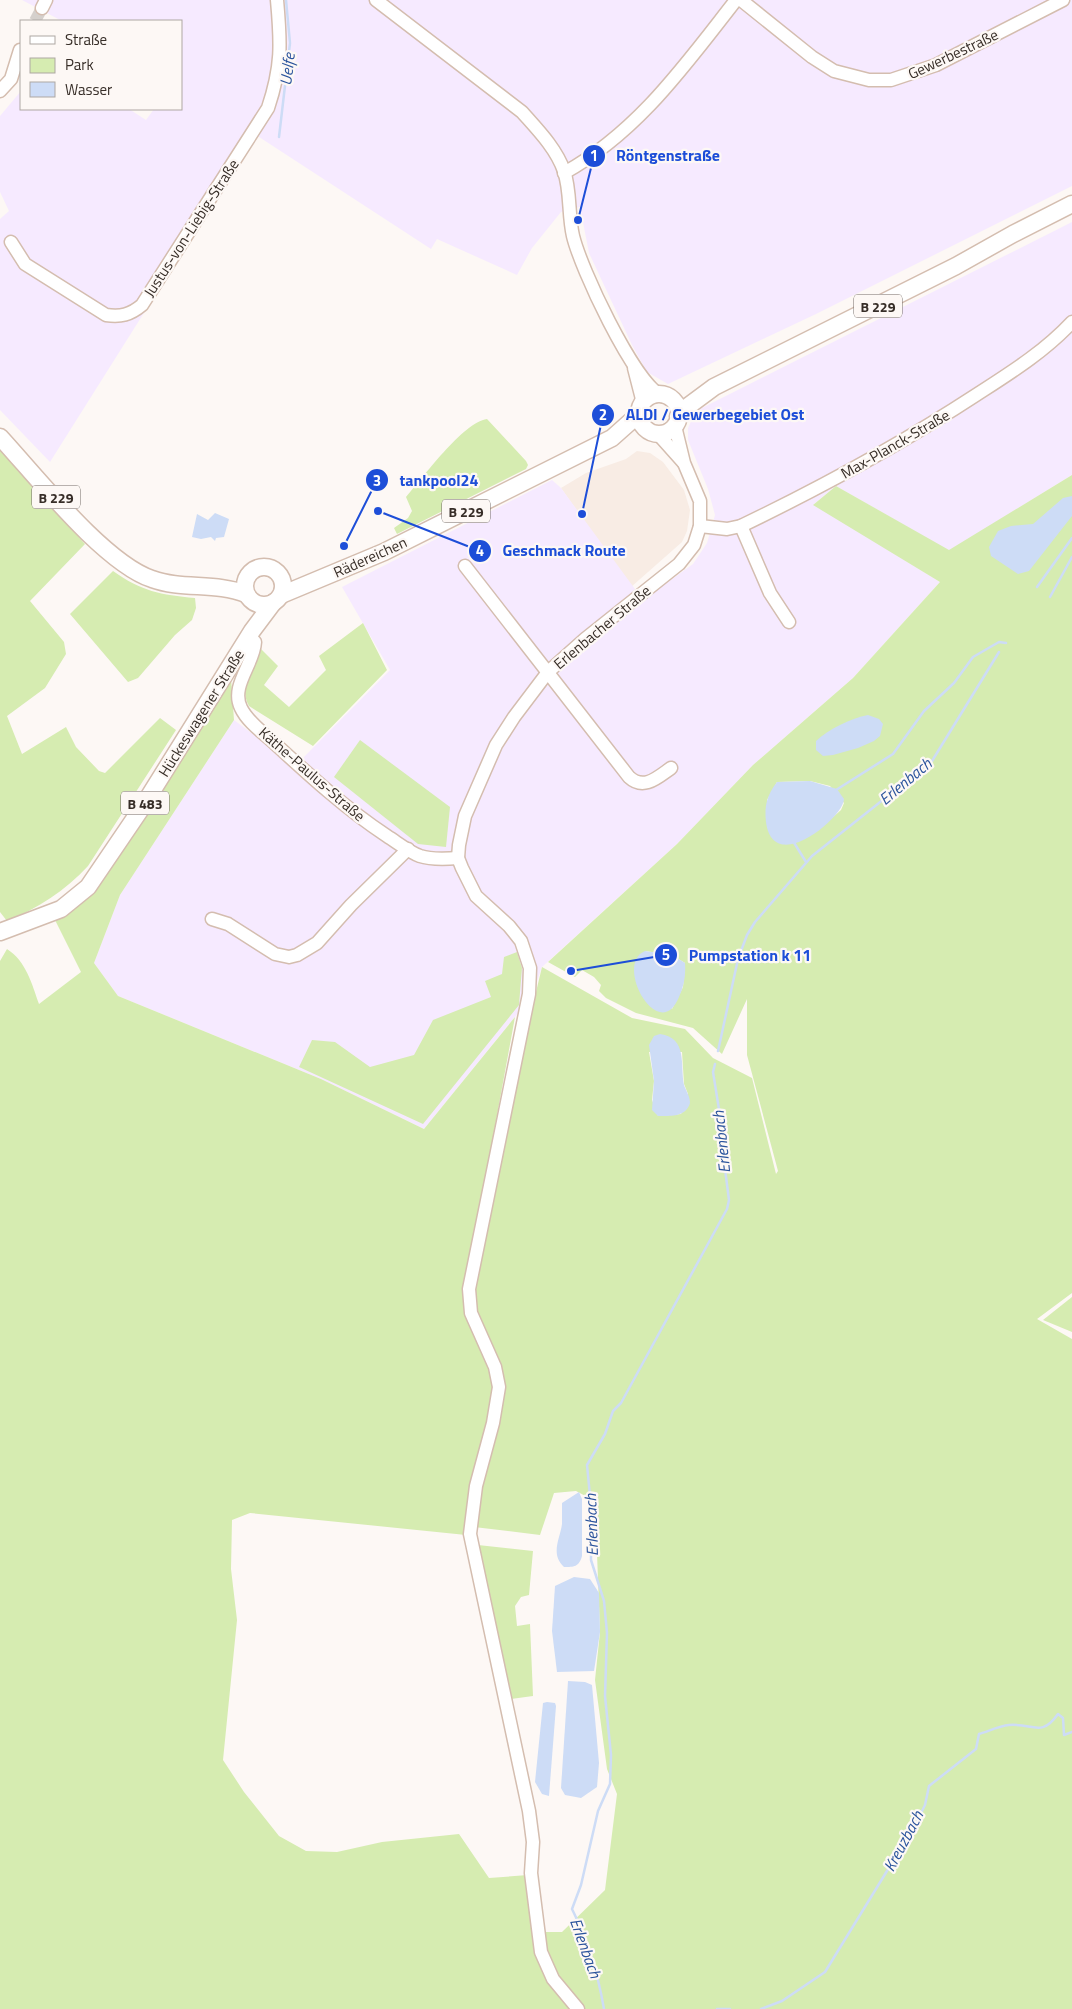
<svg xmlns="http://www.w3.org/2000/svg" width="1072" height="2009" font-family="'Titillium Web',sans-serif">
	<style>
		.built { fill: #f8ece4 }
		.industrial { fill: #f6eaff }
		.green { fill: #d6ecb1; fill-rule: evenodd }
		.water { fill: #cddcf6 }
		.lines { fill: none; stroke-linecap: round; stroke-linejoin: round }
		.stream { stroke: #cddcf6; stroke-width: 2.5 }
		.minor-tunnel { stroke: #d5d0cc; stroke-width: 12; stroke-dasharray: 12 6; stroke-linecap: butt }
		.minor-casing { stroke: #d4bdaf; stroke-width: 15 }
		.major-casing { stroke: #d4bdaf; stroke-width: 19 }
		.minor { stroke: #fff; stroke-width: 12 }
		.major { stroke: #fff; stroke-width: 16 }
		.labels { text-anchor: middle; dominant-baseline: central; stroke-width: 4.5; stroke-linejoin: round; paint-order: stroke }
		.shield { fill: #fdf8f5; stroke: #726b66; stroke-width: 1 }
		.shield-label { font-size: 14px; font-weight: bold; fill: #372e28 }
		.street-label { font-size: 15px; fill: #372e28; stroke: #fdf8f5 }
		.water-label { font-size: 16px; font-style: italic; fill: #2a539c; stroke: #fdf8f5 }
		.leader { fill: none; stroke: #1d4ed8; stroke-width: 2 }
		.callout-dot { fill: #1d4ed8; stroke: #fdf8f5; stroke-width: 2 }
		.mark-label { font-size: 15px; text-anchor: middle; font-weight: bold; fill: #fff }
		.callout-label { font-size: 16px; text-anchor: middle; font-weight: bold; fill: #1d4ed8; stroke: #fdf8f5; stroke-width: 4.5; stroke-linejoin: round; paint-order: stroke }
	</style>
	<rect width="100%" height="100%" fill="#fdf8f5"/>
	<path class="built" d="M637 451 650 453 663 462 684 490 690 510 687 531 682 542 631 587 561 488 586 473 626 459Z"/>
	<g class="industrial">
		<path d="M22 0H1072V186L816 314 668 384 647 372 632 345 589 253 580 207 561 212 532 248 517 275 437 239 431 249 256 135 50 462 0 410V219L9 211 0 192V116L21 91V109H129L146 120 154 109H181V21H62Z"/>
		<path d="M1072 222V475L949 551 836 486 814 504 940 582 853 678 753 765 677 844 542 967 532 996 424 1129 321 1079 118 996 94 963 120 895 234 720 282 756 302 759 390 670 342 587 552 480 561 488 643 600 693 564 707 543 715 515 708 489 688 440V428L696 411Z"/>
	</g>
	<g class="green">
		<path d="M487 419 526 461 528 465 526 469 397 534 394 528 408 518 412 511 406 497C422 479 463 422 487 419Z"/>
		<path d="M0 450 85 544 30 601 64 642 66 654 45 688 7 716 22 754 66 727 76 747 99 771 105 773 160 718 176 730 88 866C65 891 38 908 7 921L0 912Z"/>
		<path d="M1072 475V1293L1037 1319 1072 1339V2009H582C560 1981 550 1966 541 1932H562L605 1890 617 1794 607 1769 595 1680 600 1632 595 1501 576 1491 554 1493 540 1535 474 1527 503 1381 498 1357 476 1316 474 1289 519 1063 542 967 632 1018 685 1029 713 1058 752 1078 776 1174 778 1171 747 1055V999L722 1054 693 1028 636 1013 606 998 599 991 601 985 594 977 582 970 575 977 548 962 677 844 753 765 853 678 940 582 813 505 836 486 949 550ZM810 781 830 786 844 803 841 810 832 818 767 828V800L777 782ZM645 951 672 955 685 963 683 987 672 1009ZM649 1052H682L684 1084 688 1094 681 1114 658 1116 652 1100 654 1081Z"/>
		<path d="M113 571C141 591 161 595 195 598L196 608 192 620 175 635 138 678 128 682 70 614Z"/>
		<path d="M363 623 387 670 313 746 249 706C238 686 252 666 261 649L278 666 264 685 289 707 326 670 319 656Z"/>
		<path d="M231 678 234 720 120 895 94 963 118 996 321 1079 424 1129 515 1017 465 1290 493 1379V1400L476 1462 465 1522 466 1535 250 1513 232 1520 231 1569 237 1620 223 1760 244 1792 279 1836 306 1851 337 1852 382 1842 459 1834 489 1878 528 1875 532 1931 571 2009H0V961L7 949C26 961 32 984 39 1004L81 972 55 920 76 908 99 886Z"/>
		<path d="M360 740 450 807 446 847 418 844 334 777Z"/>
		<path d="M517 952 522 968 519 1005 423 1124 299 1067 312 1040 335 1042 370 1067 414 1055 433 1020 491 997 485 981 502 974 504 957Z"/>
		<path d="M1072 1297V1332L1043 1320Z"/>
		<path d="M478 1545 533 1551 529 1595 521 1597 515 1606 517 1626 530 1624 533 1696 511 1699Z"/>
	</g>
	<g class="water">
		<path d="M1072 496V516L1029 571 1018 574 991 556 989 547 998 531 1011 526 1033 524 1063 498Z"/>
		<path d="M215 513 229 519 224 537 216 538 215 541 211 537 201 539 192 537 197 514 208 520Z"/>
		<path d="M868 715 879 719 883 724 880 736 874 741 858 748 833 755 823 756 816 750V741C829 729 851 718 868 715Z"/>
		<path d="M810 781 837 789 844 799C844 817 773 877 766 822 764 806 767 795 777 782Z"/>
		<path d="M645 951 672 955 685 963C686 975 684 986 679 997 659 1046 613 964 645 951Z"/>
		<path d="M660 1034C688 1038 680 1065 684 1085 686 1091 690 1096 690 1103 686 1117 671 1116 658 1116L652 1110 654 1081 649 1045 654 1036Z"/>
		<path d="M579 1492 582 1499V1556C579 1567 574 1567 564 1567 550 1554 560 1539 562 1524 562 1517 562 1510 562 1503Z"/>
		<path d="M574 1577 590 1579 599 1593 600 1632 594 1671 557 1672 552 1631 555 1586Z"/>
		<path d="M568 1681 585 1682 592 1685 599 1763 597 1787 581 1798 565 1795 561 1788Z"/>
		<path d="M547 1702 555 1703 556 1706 549 1796 542 1794 535 1782 543 1703Z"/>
	</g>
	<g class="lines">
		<g class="stream">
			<path d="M279 137 290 43 286 0"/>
			<path d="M1037 587 1072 538"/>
			<path d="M1050 597 1072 557"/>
			<path d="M836 790 893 754 924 711 954 683 973 657 999 642 1006 643"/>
			<path d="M793 841 806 862"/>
			<path d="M718 1051 738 959 747 935 755 922 812 856 932 761 999 652"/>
			<path d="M604 2009C598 1974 588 1941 572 1909L581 1885 598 1811 610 1784 611 1755 605 1696 607 1633 604 1601 591 1560V1506L587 1465 605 1434 613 1411 621 1403 727 1209 729 1200 721 1138 722 1128 713 1072 715 1064"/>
			<path d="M717 2009H730"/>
			<path d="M761 2009 782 2001 825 1972 914 1827 925 1805 929 1786 976 1749 979 1734C989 1731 999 1726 1009 1725 1033 1723 1041 1738 1058 1714L1063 1718 1064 1735 1072 1732"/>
		</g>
		<path class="minor-tunnel" d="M35 21 42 8"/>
		<defs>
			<g id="minor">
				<path d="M376 0 522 112C537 129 556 148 564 171 571 191 568 215 573 236 581 269 632 378 660 395"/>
				<path d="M741 0 812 57 834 71 869 80H891L936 65 1063 0"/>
				<path d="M42 8 46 0"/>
				<path d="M0 91 11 79 20 50"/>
				<path d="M564 173C638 132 685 65 736 0"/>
				<path d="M11 242 25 264 106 315C121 317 130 315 142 305L268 108C282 66 281 44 277 0"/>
				<path d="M634 368 643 403"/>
				<path d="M658 434 683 462"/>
				<path d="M700 526 727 529 741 526C822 487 901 444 976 395 1010 373 1044 352 1072 322"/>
				<path d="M741 526 770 593 789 622"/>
				<path d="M465 566 629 777C644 791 658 777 671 768"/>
				<path d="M249 636 255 642C254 664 230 686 241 708 247 721 262 732 272 741 309 775 346 809 387 836 398 843 409 852 420 856 432 860 446 859 458 858"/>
				<path d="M212 919 228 924 275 954 289 957 297 955 317 943 351 905 408 849"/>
				<path d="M578 2009 553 1979 541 1952 531 1873 533 1842 529 1811 470 1534 476 1486 493 1423 499 1387 495 1367 471 1313 469 1289 529 994 530 968 521 941 509 926 476 896 462 868 458 858 459 845 465 816 496 745 514 717 548 672 585 639 679 564 694 545 700 526V501L684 463 675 426"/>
			</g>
			<g id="major">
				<circle cx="659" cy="414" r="20"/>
				<path d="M678 416 683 410 714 387 956 266 1013 234 1072 204"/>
				<path d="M0 437C36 476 104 563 152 579 182 590 216 582 246 594"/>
				<circle cx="264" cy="586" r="19"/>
				<path d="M281 595 384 552 612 438 639 414"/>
				<path d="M0 932 61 909 88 887 141 809 252 631 273 603"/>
			</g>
		</defs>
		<use href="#minor" class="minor-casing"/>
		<use href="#major" class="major-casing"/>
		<use href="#minor" class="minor"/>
		<use href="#major" class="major"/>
	</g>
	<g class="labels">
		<g class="shield">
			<rect x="854" y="294.5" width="48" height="23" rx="4"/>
			<rect x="32" y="485.5" width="48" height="23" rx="4"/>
			<rect x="442" y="499.5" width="48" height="23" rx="4"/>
			<rect x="121" y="791.5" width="48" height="23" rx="4"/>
		</g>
		<g class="shield-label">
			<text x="878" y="306">B 229</text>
			<text x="56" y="497">B 229</text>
			<text x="466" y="511">B 229</text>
			<text x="145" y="803">B 483</text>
		</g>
		<g class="street-label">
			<text transform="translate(953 54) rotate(-25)">Gewerbestraße</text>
			<text transform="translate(191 228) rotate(-57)">Justus-von-Liebig-Straße</text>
			<text transform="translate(895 444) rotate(-30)">Max-Planck-Straße</text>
			<text transform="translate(370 557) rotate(-24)">Rädereichen</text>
			<text transform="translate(602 627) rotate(-40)">Erlenbacher Straße</text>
			<text transform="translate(201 713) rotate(-58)">Hückeswagener Straße</text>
			<text transform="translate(312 774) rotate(41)">Käthe-Paulus-Straße</text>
		</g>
		<g class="water-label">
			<text transform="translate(287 69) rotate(-83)">Uelfe</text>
			<text transform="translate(905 781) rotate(-40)">Erlenbach</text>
			<text transform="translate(721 1142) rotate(-96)">Erlenbach</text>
			<text transform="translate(591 1525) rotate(-92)">Erlenbach</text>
			<text transform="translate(903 1841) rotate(-62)">Kreuzbach</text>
			<text transform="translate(586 1948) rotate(70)">Erlenbach</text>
		</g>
	</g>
	<path class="leader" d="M578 220L594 156M582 514L603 415M344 546L377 480M378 511L480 551M571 971L666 955"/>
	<g class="callout-dot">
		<circle cx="578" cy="220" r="5"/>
		<circle cx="582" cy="514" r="5"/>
		<circle cx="344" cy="546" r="5"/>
		<circle cx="378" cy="511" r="5"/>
		<circle cx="571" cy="971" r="5"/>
		<circle cx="594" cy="156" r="12"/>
		<circle cx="603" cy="415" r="12"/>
		<circle cx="377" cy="480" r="12"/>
		<circle cx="480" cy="551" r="12"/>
		<circle cx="666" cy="955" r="12"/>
	</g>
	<g class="mark-label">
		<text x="594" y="161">1</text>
		<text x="603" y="420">2</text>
		<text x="377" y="486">3</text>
		<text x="480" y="556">4</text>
		<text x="666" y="960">5</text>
	</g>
	<g class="callout-label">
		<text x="668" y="161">Röntgenstraße</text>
		<text x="715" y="420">ALDI / Gewerbegebiet Ost</text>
		<text x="439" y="486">tankpool24</text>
		<text x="564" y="556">Geschmack Route</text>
		<text x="750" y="961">Pumpstation k 11</text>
	</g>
	<rect x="20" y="20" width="162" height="90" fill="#fdf8f5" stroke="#aea7a3"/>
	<rect x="30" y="36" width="25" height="8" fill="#ffffff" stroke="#aea7a3"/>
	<text x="65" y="45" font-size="15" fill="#372e28">Straße</text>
	<rect x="30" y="58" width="25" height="15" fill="#d6ecb1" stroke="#aea7a3"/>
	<text x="65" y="70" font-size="15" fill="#372e28">Park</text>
	<rect x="30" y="82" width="25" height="15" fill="#cddcf6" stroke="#aea7a3"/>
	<text x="65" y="95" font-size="15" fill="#372e28">Wasser</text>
</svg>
